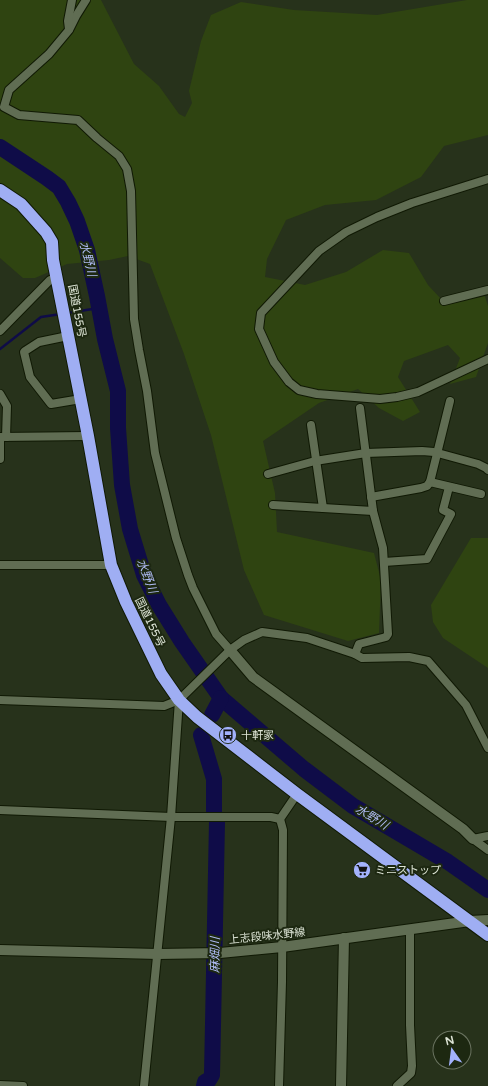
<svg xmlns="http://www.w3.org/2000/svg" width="488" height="1086" font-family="'Varela Round','Noto Sans JP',sans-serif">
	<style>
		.green { fill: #2f4411 }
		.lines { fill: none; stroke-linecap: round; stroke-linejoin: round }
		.stream { stroke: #0f0c48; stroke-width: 2.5 }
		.river { stroke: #0f0c48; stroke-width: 16 }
		.street-casing { stroke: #101904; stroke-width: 10 }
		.secondary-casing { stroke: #101904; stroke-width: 12 }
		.highway-casing { stroke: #101904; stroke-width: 14 }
		.street { stroke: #606d53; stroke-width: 8 }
		.secondary { stroke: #606d53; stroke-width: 10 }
		.highway { stroke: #9faef3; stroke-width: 12 }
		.labels { text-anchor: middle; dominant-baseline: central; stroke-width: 4; stroke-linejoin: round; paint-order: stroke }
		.street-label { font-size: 11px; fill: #dde4d6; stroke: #1d2811 }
		.poi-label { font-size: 11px; fill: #dde4d6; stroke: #1d2811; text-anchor: start }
		.water-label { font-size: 12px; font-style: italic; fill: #afbbf4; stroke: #1d2811 }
	</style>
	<rect width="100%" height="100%" fill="#27321b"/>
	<g class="green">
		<path d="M0 0H101L134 64 159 86 179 114 185 117 192 103 189 91 201 41 211 15 241 2 294 10 377 15 467 0H488V135L444 146 421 177 376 200 325 205 286 220 267 259 265 277 305 285 346 272 383 250 409 253 428 285 442 300 482 287 488 306V343L476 377 450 384 460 358 448 345 404 361 398 377 420 412 403 421 379 408 358 389 319 403 263 441 275 493 277 532 374 553 381 580 379 633 348 641 264 615 244 570 211 435 184 354 150 264 128 256 109 260 67 264 35 278H23L0 258Z"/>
		<path d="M471 538H488V668L443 638 433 622 431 605Z"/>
	</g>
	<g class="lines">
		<g class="stream">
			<path d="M67 313 99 308"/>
			<path d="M0 349 41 317 61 314"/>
		</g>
		<g class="river">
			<path d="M0 147 47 178 59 187 68 202 77 221 87 250 97 296 105 339 118 391V428L122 485 130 529 144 575 159 605 182 642 221 698 304 769 353 806 448 862 488 890"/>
			<path d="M212 715 221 698"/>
			<path d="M201 735 214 779V811"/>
			<path d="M204 1086 205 1082 209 1080 212 1075 217 822"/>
		</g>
		<defs>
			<g id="street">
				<path d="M86 0 76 16 69 30 49 54 9 90 4 107 19 115 78 120 97 138 119 156 127 169 131 191 134 319 139 350 147 391 155 453 176 538 188 575 193 588 216 634 230 650"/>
				<path d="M69 29 68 21 72 0"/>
				<path d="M488 179 412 203 377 217 346 232 319 251 261 313 259 329 274 362 289 382 299 390 317 394 380 399 397 397 418 392 488 359"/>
				<path d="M444 301 488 290"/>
				<path d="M0 331 50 280 57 278"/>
				<path d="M68 336 39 342 25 351 24 352 30 377 51 404 81 399"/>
				<path d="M0 394 7 406 6 437"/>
				<path d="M311 425 323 508"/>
				<path d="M0 437 88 436"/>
				<path d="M0 459V437"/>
				<path d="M268 474 315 461 366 453 422 451 434 452 478 464 486 468 488 470"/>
				<path d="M430 482 481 494"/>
				<path d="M371 497 421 488 427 486 430 482 450 401"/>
				<path d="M273 505 373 511"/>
				<path d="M384 562 427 559 451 514 443 510 449 487"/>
				<path d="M0 565H111"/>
				<path d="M355 654 359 644 386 637 388 634 383 548 373 511 360 408"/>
				<path d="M0 700 164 706 179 700 230 650 244 640 262 632 307 638 355 654 362 658 409 657 428 661 466 705 488 748"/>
				<path d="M0 810 171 817H271L280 819"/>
				<path d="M473 839 488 850"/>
				<path d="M473 839 488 836"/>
				<path d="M0 1085 23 1086"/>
				<path d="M144 1086 171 817 179 700"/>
				<path d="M279 1086 282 982 283 830 280 819 297 794"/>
				<path d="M397 1086 411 1073 412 1066 410 1025V931"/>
			</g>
			<g id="secondary">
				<path d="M230 650 253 677 463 829 473 839"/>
				<path d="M0 950 158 954 220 953 282 947 470 921 488 920"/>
				<path d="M341 1086 344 938"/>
			</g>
			<path id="highway" d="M0 190 21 204 46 232 52 242 53 260 88 436 111 565 126 602 161 674 179 700 197 717 297 794 488 935"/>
		</defs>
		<use href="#street" class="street-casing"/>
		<use href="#secondary" class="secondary-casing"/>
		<use href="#highway" class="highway-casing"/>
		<use href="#street" class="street"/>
		<use href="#secondary" class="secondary"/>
		<use href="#highway" class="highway"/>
	</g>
	<defs>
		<symbol id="bus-disc" viewBox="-11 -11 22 22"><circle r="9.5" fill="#a3b2fd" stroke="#1d2811"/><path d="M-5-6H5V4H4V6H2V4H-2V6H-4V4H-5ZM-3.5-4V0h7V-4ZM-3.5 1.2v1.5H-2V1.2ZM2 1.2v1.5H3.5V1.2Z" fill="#111"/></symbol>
		<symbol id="supermarket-disc" viewBox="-11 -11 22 22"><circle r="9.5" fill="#a3b2fd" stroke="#1d2811"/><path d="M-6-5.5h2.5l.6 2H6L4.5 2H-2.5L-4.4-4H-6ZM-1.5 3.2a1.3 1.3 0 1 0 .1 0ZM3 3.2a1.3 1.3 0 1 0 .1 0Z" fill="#111"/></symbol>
	</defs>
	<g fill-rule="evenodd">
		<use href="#bus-disc" x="218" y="725" width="20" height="20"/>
		<use href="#supermarket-disc" x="352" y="860" width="20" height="20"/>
	</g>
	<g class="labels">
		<g class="street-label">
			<text transform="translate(77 311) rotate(79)">国道155号</text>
			<text transform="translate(150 622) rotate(64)">国道155号</text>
			<text transform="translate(267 936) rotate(-6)">上志段味水野線</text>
		</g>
		<g class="poi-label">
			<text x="241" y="735">十軒家</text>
			<text x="375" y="870">ミニストップ</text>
		</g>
		<g class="water-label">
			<text transform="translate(88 259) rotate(76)">水野川</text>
			<text transform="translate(147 576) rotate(69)">水野川</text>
			<text transform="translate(372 817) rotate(31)">水野川</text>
			<text transform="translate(215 955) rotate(-89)">麻畑川</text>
		</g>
	</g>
	<g transform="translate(452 1050) rotate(346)"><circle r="19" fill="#1d2811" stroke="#6a7360"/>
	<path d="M0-3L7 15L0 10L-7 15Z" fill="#a3b2fd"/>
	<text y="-6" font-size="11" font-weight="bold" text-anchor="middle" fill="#dde4d6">N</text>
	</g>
</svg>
